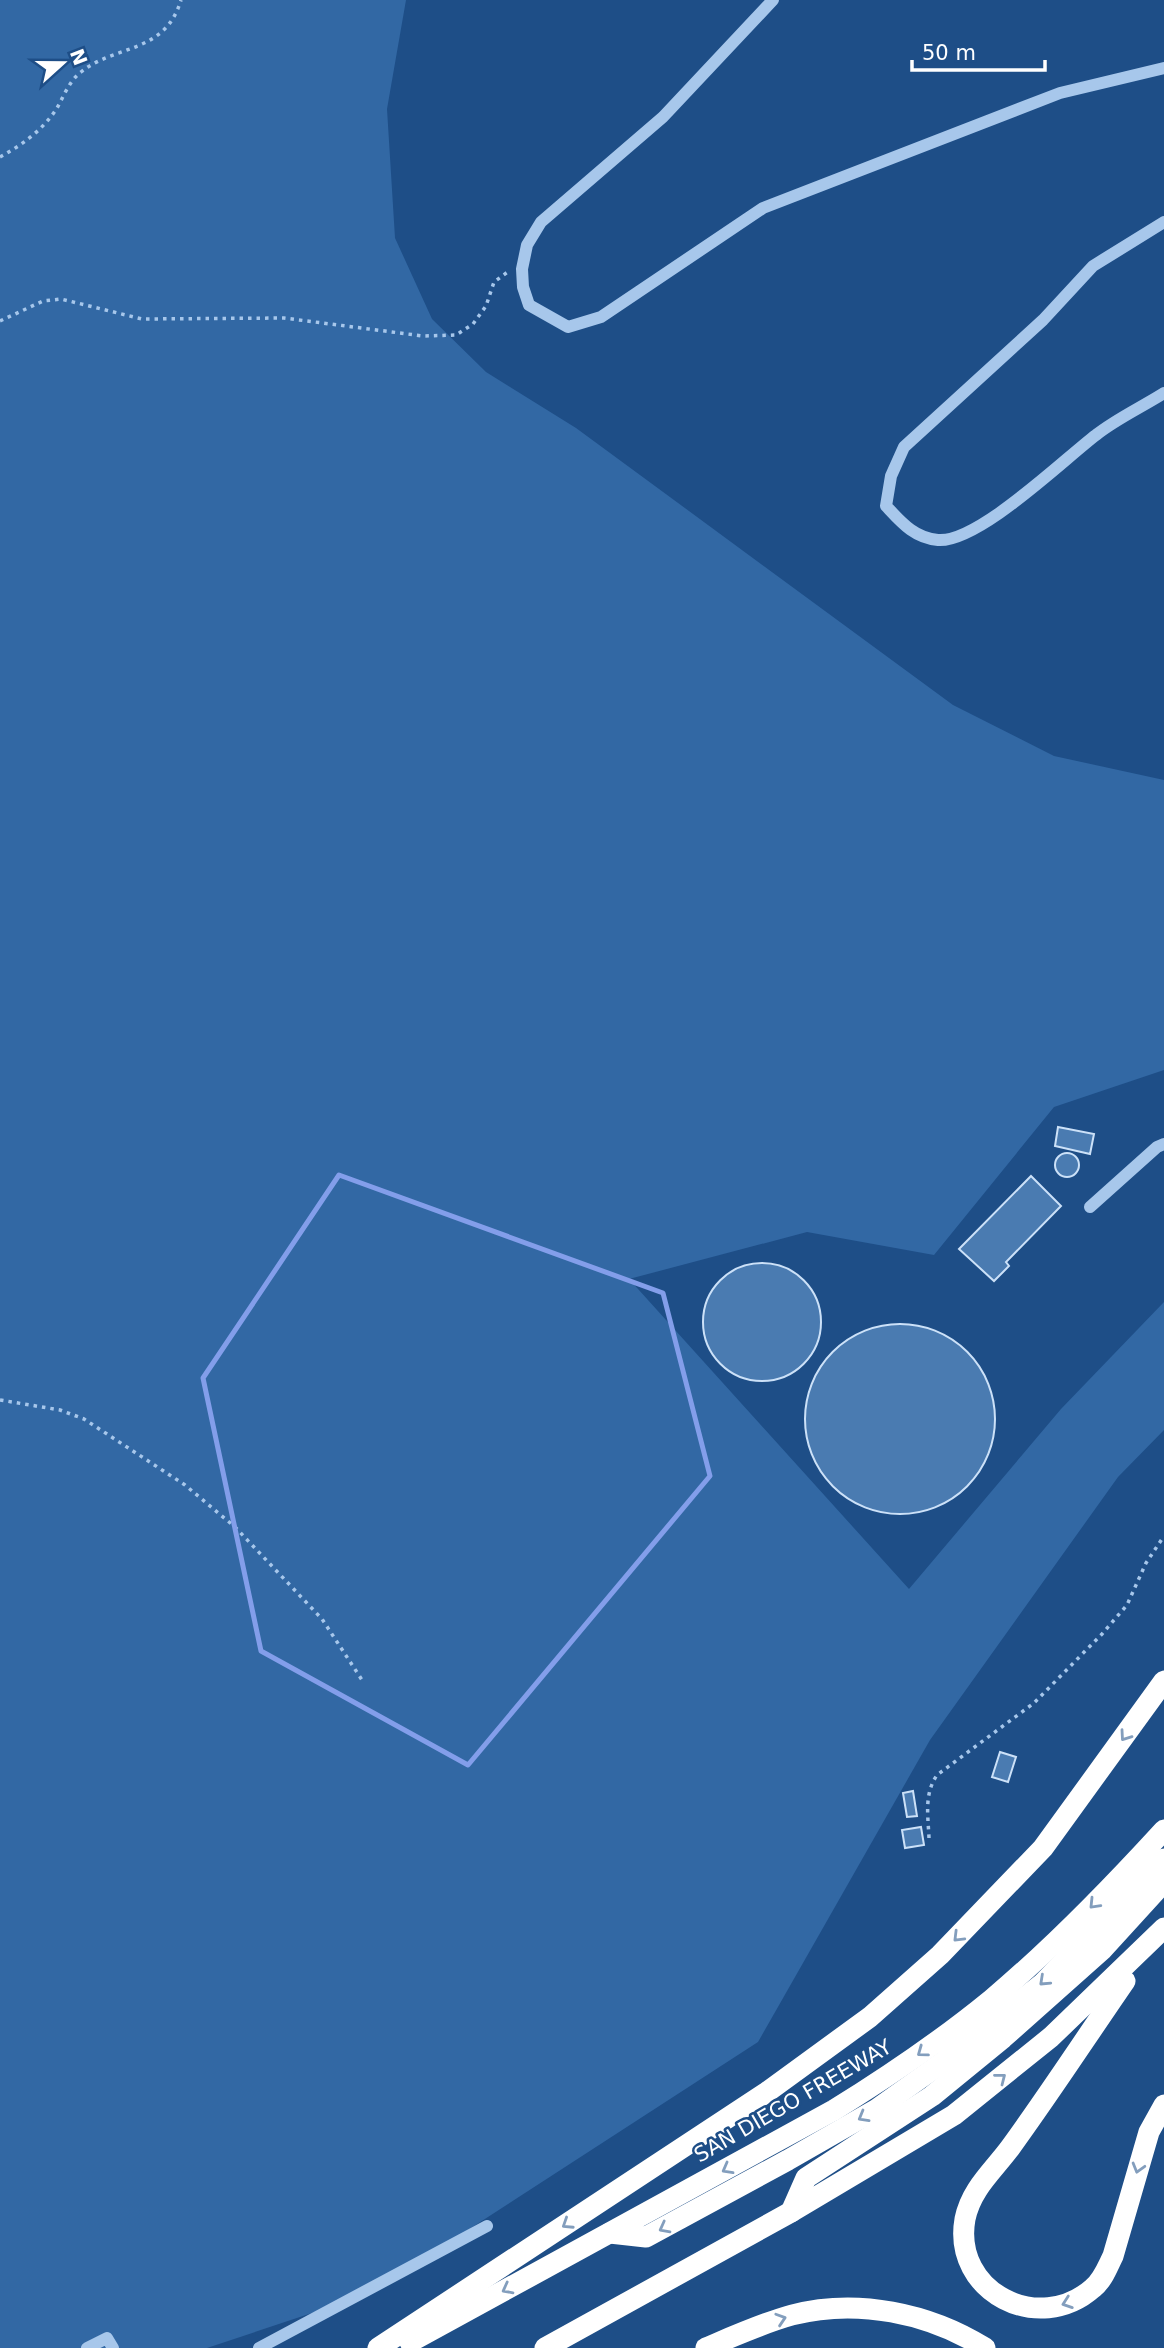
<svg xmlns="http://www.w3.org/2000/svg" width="1164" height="2348" font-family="'DejaVu Sans',sans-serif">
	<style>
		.green { fill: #3268a4 }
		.building { fill: #4a7bb1; stroke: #cce1f8; stroke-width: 2 }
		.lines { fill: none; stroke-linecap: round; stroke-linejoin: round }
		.path { stroke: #a7c7eb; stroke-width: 3.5; stroke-dasharray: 3.5 5; stroke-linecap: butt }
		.minor { stroke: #a7c7eb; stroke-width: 12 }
		.highway { stroke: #fff; stroke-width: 21 }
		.oneway { stroke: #839ebd }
		.marked { fill: none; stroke: #839eea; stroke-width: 5; stroke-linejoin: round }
		.labels { text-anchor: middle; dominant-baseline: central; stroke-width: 5; stroke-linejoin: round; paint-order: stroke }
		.street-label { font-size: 21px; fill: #fff; stroke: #1e4e87 }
	</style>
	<rect width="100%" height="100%" fill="#1e4e87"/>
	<path class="green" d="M0 0H406L387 109 395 238 432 319 486 372 576 428 953 705 1054 756 1164 780V1070L1054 1107 934 1255 807 1232 629 1279 909 1589 1061 1409 1164 1302V1430L1118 1477 930 1740 758 2042 369 2294 207 2348H0Z"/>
	<g class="building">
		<path d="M1058 1127 1094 1134 1090 1154 1055 1146Z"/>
		<circle cx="1067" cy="1165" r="12"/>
		<path d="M1031 1176 1061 1206 1006 1262 1009 1266 994 1281 959 1249Z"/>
		<circle cx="762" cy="1322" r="59"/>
		<circle cx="900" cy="1419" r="95"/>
		<path d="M1000 1752 1016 1757 1008 1782 992 1777Z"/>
		<path d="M913 1791 917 1816 907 1817 903 1793Z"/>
		<path d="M921 1827 924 1845 905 1848 902 1830Z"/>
	</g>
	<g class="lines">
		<g class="path">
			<path d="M0 157C22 145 43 130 57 108 64 96 69 81 81 72 116 44 165 54 181 0"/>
			<path d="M0 321 43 301 61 299 142 319 284 318 423 336 456 335 473 324 486 306 494 282 509 271"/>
			<path d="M0 1400 60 1410 84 1419 185 1485 235 1527 322 1619 364 1683"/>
			<path d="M929 1838C928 1815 924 1794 937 1775L1034 1703 1102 1634 1127 1605 1146 1563 1164 1536"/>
		</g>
		<g class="minor">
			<path d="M773 0 663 117 541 222 527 245 522 269 523 287 529 305 568 327 601 317 763 208 1060 93 1164 68"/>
			<path d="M1164 222 1093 266 1043 320 904 447 891 476 886 506C901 522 914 538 938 540 978 543 1063 460 1096 435 1116 419 1142 407 1164 393"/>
			<path d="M1090 1207 1157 1147 1164 1144"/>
			<path d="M87 2348 107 2338 113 2348"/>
			<path d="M259 2348 487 2226"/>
		</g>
		<g class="highway">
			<path d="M1125 1981C1087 2036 1050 2093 1010 2148 993 2171 971 2189 965 2219 952 2292 1039 2336 1093 2288 1103 2280 1107 2268 1113 2256L1149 2132 1164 2105"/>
			<path d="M791 2212 806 2178 932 2096 1003 2038 1102 1950 1164 1882"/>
			<path d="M610 2233 646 2237 788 2160 877 2109 943 2062 1042 1984 1164 1859"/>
			<path d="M410 2342 834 2110C889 2076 942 2040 992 1999 1054 1947 1110 1889 1164 1830"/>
			<path d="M378 2348 767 2092 870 2017 940 1955 1043 1848 1164 1681"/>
			<path d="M545 2348 791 2212 954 2115 1051 2037 1164 1928"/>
			<path d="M706 2348C734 2336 763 2323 792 2315 857 2298 929 2313 985 2348"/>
		</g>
	</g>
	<defs><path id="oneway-chevron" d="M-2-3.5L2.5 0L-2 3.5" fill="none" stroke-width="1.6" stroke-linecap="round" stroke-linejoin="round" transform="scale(1.75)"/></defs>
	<g class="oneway">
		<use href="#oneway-chevron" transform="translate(1125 1736) rotate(125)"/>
		<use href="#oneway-chevron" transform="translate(1094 1904) rotate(134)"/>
		<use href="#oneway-chevron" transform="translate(958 1937) rotate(135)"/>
		<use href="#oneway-chevron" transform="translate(1044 1981) rotate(137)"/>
		<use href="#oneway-chevron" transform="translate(922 2052) rotate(144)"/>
		<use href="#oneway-chevron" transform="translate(1001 2078) rotate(-38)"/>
		<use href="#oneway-chevron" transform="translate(863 2117) rotate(150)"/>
		<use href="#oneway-chevron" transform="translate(1138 2168) rotate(106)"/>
		<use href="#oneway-chevron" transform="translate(727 2169) rotate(151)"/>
		<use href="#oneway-chevron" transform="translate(567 2224) rotate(147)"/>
		<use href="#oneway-chevron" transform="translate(664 2228) rotate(152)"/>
		<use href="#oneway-chevron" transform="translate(507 2289) rotate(152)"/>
		<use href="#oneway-chevron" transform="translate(1067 2303) rotate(161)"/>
		<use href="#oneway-chevron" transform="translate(781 2319) rotate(-18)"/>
	</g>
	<path class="marked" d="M339 1175 663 1293 710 1476 468 1765 261 1651 203 1378Z"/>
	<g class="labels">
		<g class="street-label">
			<text transform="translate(793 2101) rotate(-30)">SAN DIEGO FREEWAY</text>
		</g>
	</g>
	<g transform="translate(63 63) rotate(69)" stroke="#1e4e87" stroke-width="5" paint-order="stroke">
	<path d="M0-5L12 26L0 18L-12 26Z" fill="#ffffff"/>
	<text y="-10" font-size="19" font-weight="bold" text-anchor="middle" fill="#ffffff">N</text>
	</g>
	<path d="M912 60v10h133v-10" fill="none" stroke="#ffffff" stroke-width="3.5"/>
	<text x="922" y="60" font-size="21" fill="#ffffff" stroke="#1e4e87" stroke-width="5" paint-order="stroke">50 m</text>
</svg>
